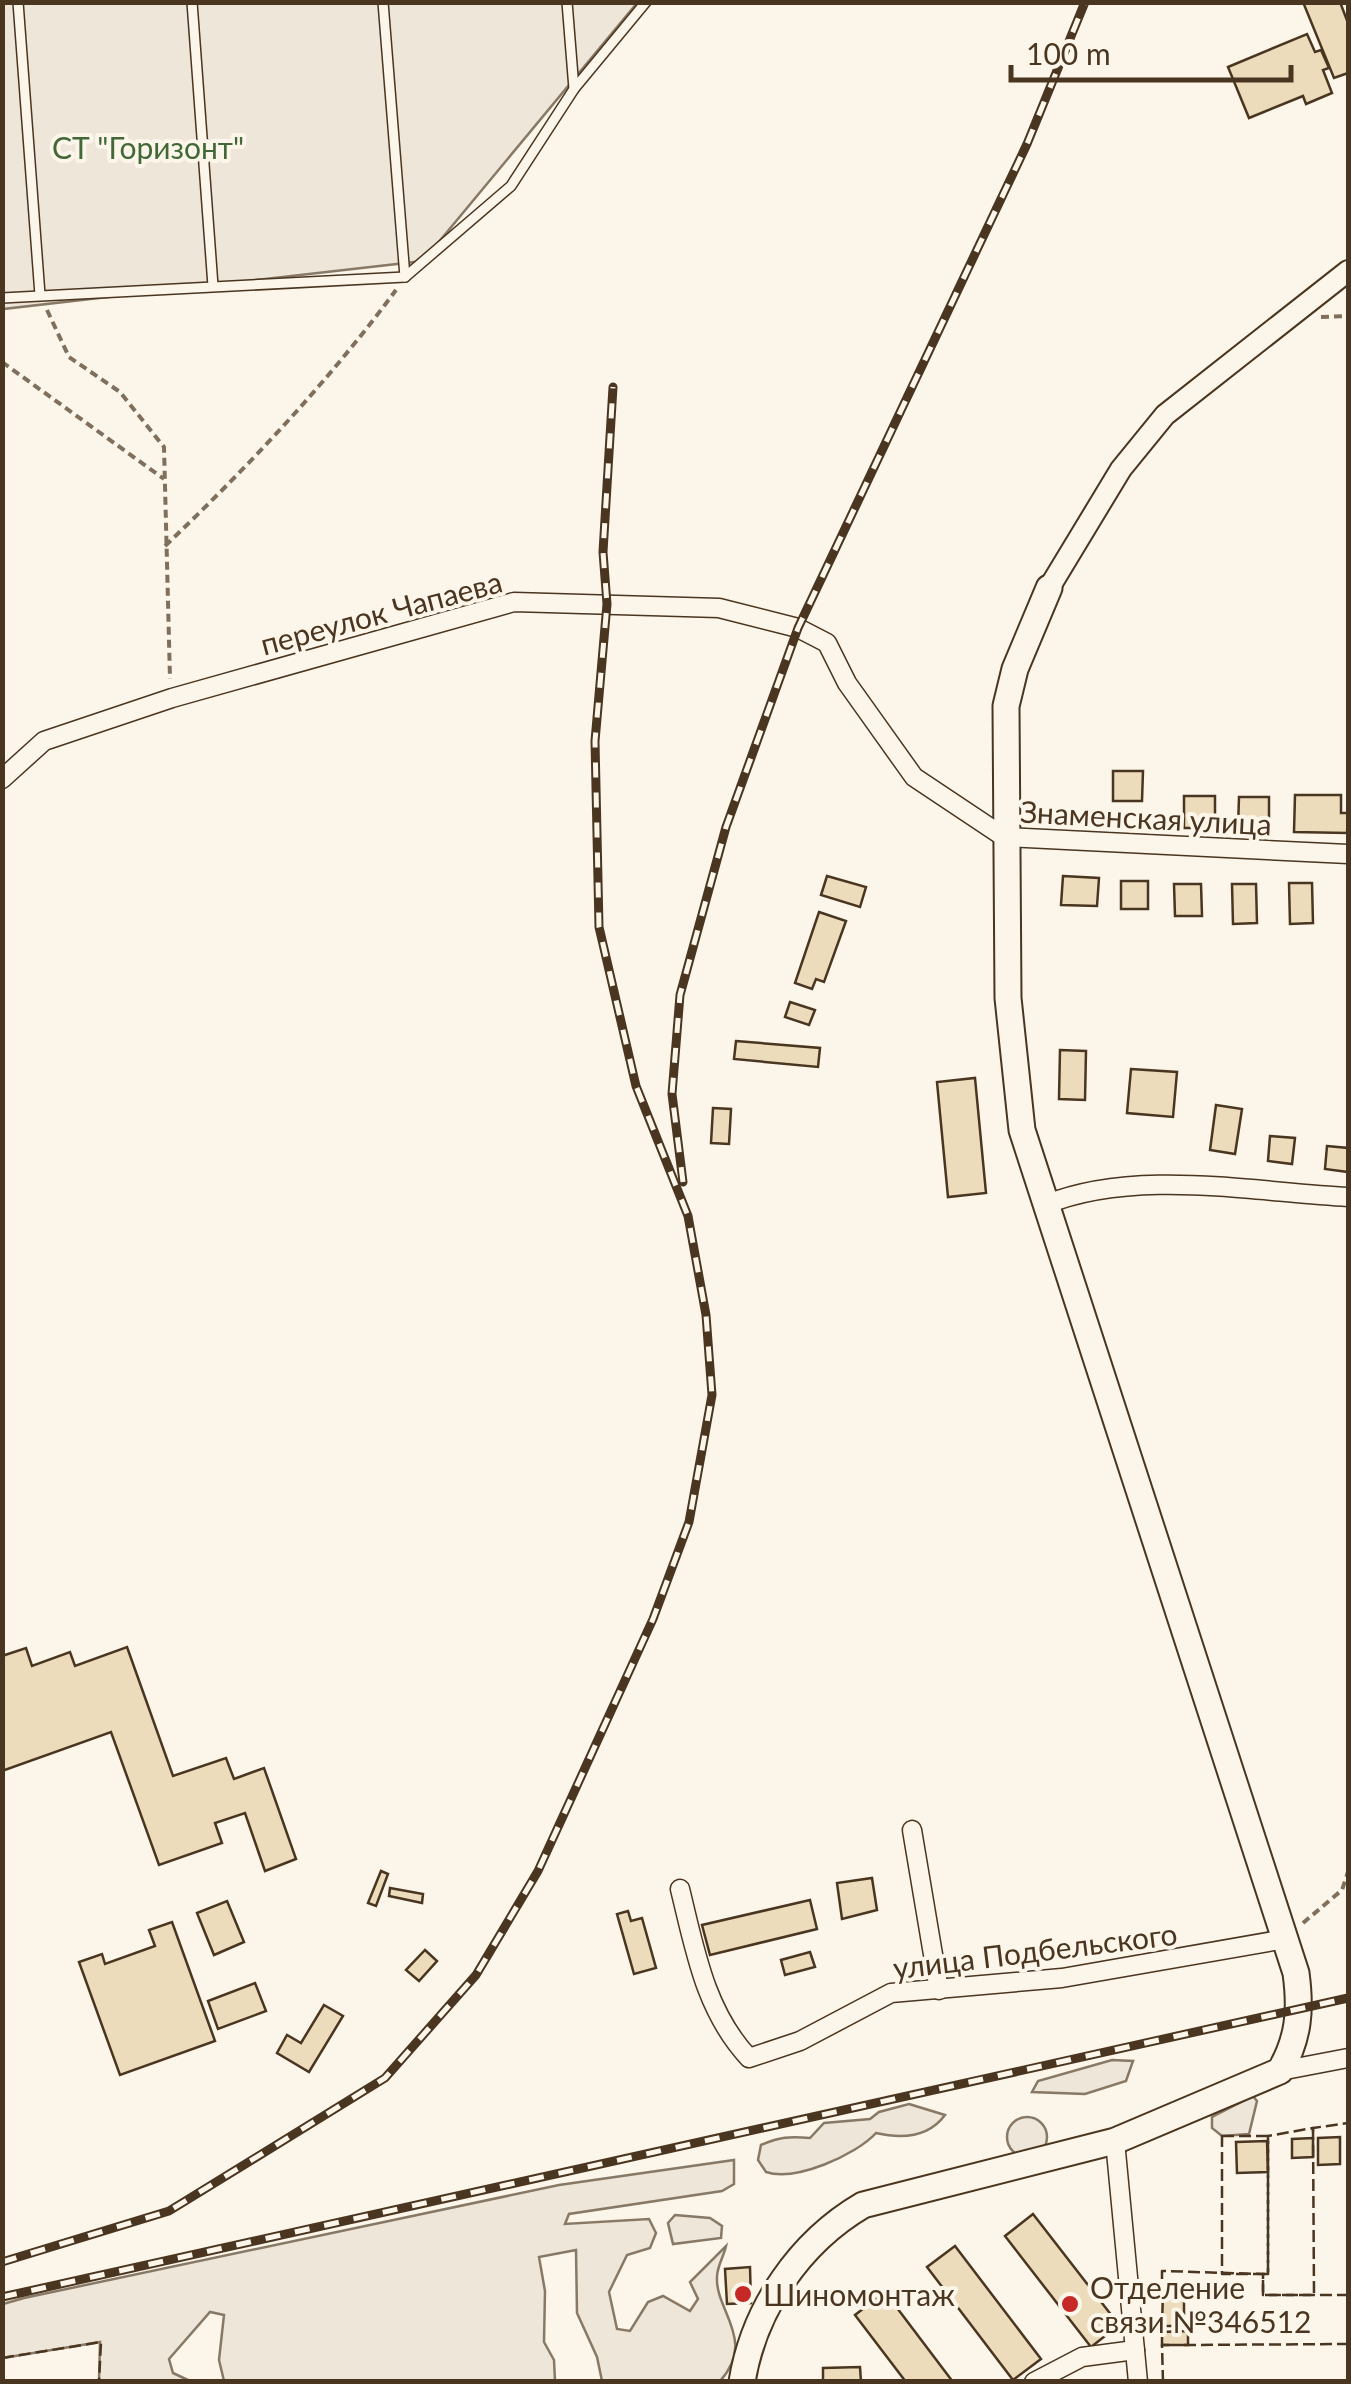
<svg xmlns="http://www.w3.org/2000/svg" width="1351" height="2384" font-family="Lato,sans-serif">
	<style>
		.green { fill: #ede6d9; stroke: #887966; stroke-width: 2.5 }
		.building { fill: #ecdcbc; stroke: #4a3520; stroke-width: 2.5 }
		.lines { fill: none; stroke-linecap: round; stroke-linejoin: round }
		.service-casing { stroke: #4a3520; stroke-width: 12 }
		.minor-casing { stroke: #4a3520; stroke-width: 21 }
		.tertiary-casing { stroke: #4a3520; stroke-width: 24 }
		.secondary-casing { stroke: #4a3520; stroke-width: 29 }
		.path { stroke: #7f6f5c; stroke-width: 4; stroke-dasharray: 8 5; stroke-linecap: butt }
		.service { stroke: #fbf6e9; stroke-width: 9 }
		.minor { stroke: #fbf6e9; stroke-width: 18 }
		.tertiary { stroke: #fbf6e9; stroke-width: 20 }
		.secondary { stroke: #fbf6e9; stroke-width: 25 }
		.rail-casing { stroke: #4a3520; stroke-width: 9 }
		.rail { stroke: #fbf6e9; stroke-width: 5; stroke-dasharray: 15; stroke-linecap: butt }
		.fence { stroke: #4a3520; stroke-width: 2.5; stroke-dasharray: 12 5; stroke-linecap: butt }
		.poi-dot { fill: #c62828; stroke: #fbf6e9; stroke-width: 4 }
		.labels { text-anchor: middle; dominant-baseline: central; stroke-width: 8; stroke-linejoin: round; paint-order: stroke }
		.park-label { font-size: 30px; fill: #436837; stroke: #fbf6e9 }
		.street-label { font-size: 30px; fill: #4a3520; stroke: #fbf6e9 }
		.poi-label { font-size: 30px; fill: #4a3520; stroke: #fbf6e9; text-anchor: start }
	</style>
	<rect width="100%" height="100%" fill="#fbf6e9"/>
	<g class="green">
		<path d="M2 3H637L423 261 3 309Z"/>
		<path d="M1112 2060 1133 2061 1126 2081 1085 2094 1032 2092 1038 2081Z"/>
		<path d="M1253 2096 1257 2101 1249 2134 1222 2136 1212 2128V2117Z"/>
		<path d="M909 2104 945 2115C928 2138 902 2139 876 2133 856 2155 795 2182 766 2172L758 2160 761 2145C779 2137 790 2136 810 2138L824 2123 870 2119 879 2112Z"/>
		<circle cx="1027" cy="2137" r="20"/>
		<path d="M734 2160V2184L722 2191 569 2214 565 2224 649 2219 656 2233 650 2248 627 2255 609 2292 617 2329 630 2331 648 2302 663 2296 690 2311 698 2299 690 2282 726 2246C724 2256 717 2266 717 2277 715 2311 757 2340 720 2381H602L597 2357 577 2313 576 2250 539 2257 545 2291 544 2342 554 2360 555 2381H224L219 2360 224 2315 210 2312 169 2359 173 2373 190 2381H99L100 2342 3 2358V2304L24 2298 559 2185Z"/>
		<path d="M675 2215 710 2218 722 2226 721 2238 673 2244 668 2223Z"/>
	</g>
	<g class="building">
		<path d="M1303 2H1340L1348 23V73L1334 78Z"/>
		<path d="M1307 34 1315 52 1321 50 1329 68 1323 70 1332 93 1306 104 1303 96 1249 118 1228 67Z"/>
		<path d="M1113 771H1143L1142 801H1113Z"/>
		<path d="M1295 795H1341V813H1348L1347 833 1294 832Z"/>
		<rect x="1184" y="796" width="31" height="32"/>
		<path d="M1239 797H1269V828H1238Z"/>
		<path d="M827 876 866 887 860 907 821 895Z"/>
		<path d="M1063 876 1099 878 1097 906 1061 905Z"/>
		<rect x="1121" y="881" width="27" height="28"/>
		<path d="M1289 883H1312L1313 923 1290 924Z"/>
		<path d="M1174 884H1201L1202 916H1175Z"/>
		<path d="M1232 884H1256L1257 923 1233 924Z"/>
		<path d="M819 912 846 921 824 982 816 979 812 989 795 983Z"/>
		<path d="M790 1002 815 1010 809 1025 785 1017Z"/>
		<path d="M736 1041 820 1048 818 1067 734 1059Z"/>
		<path d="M1060 1050 1086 1051 1085 1100 1059 1099Z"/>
		<path d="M1131 1069 1177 1072 1173 1117 1127 1113Z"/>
		<path d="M975 1078 986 1193 948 1197 937 1082Z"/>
		<path d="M1216 1105 1242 1109 1235 1154 1210 1150Z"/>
		<path d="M713 1108 731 1109 729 1144 711 1143Z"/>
		<path d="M1270 1136 1295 1138 1292 1164 1268 1161Z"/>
		<path d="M1327 1146 1348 1148V1172L1325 1169Z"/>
		<path d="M127 1647 173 1776 226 1758 234 1779 264 1768 296 1859 265 1871 245 1813 215 1823 222 1843 159 1865 111 1732 2 1771V1656L26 1648 32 1666 70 1652 75 1666Z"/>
		<path d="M381 1871 388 1874 376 1906 368 1903Z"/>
		<path d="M872 1878 877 1910 842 1919 837 1883Z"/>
		<path d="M390 1888 423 1894 422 1903 389 1896Z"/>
		<path d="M810 1900 817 1929 710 1955 702 1925Z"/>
		<path d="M227 1901 244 1942 214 1955 197 1913Z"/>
		<path d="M628 1911 631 1921 642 1918 656 1968 634 1974 617 1914Z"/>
		<path d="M172 1922 215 2041 120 2075 79 1962 102 1954 105 1964 155 1946 149 1930Z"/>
		<path d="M425 1950 437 1961 419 1981 406 1970Z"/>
		<path d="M810 1952 815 1967 785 1975 781 1960Z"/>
		<path d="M255 1983 266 2011 218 2029 208 2001Z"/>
		<path d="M324 2005 343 2016 309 2072 277 2053 287 2035 301 2043Z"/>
		<path d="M1340 2137V2164L1318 2165V2138Z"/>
		<path d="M1313 2138V2157L1292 2158V2139Z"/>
		<path d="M1267 2141 1268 2172 1237 2173 1236 2142Z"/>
		<path d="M1033 2214 1119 2325 1091 2347 1005 2236Z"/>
		<path d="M955 2246 1041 2359 1013 2380 927 2267Z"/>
		<path d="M750 2267 751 2303 727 2304 725 2269Z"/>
		<path d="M885 2292 953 2382H906L855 2315Z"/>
		<path d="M1163 2292H1184V2326H1162Z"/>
		<path d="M1188 2331V2345H1162V2332Z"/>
		<path d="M860 2367 861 2382H823V2368Z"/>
	</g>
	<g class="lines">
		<defs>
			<g id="service">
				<path d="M18 2 40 295"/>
				<path d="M192 2 213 286"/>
				<path d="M383 2 405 277"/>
				<path d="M567 2 574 89"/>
				<path d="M2 298 405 277 511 186 574 89 646 2"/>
			</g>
			<g id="minor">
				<path d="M2 779 44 741 172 698 514 602 719 608 798 628 827 643 847 683 914 777 1004 837 1348 854"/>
				<path d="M1045 1205C1135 1168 1252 1192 1348 1197"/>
				<path d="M912 1830 939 1990"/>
				<path d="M680 1889C695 1950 705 2011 749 2058L800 2041 891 1993 1062 1978 1285 1939"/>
				<path d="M1280 2071 1348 2058"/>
				<path d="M1115 2141 1138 2382"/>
				<path d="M1034 2382 1082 2357 1135 2350"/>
			</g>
			<path id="tertiary" d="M1049 588 1121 469 1165 415 1348 271"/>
			<path id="secondary" d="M742 2382C754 2308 800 2242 863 2205L1115 2141 1280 2071C1299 2038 1301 2010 1296 1973L1022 1130 1008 998 1006 706 1015 669 1049 588"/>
		</defs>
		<use href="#service" class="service-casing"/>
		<use href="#minor" class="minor-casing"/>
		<use href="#tertiary" class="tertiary-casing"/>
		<use href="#secondary" class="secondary-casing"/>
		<g class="path">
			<path d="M47 310 69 357 120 392 164 447 170 679"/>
			<path d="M1321 317 1348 316"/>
			<path d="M2 362 164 479"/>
			<path d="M165 546C248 467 328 382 396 290"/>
			<path d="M1303 1923 1342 1890 1348 1872"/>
		</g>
		<use href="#service" class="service"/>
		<use href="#minor" class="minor"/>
		<use href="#tertiary" class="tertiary"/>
		<use href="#secondary" class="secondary"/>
		<defs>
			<g id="rail">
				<path d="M683 1182 672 1094 680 995 726 827 798 628 1027 144 1085 2"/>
				<path d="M2 2262 169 2211 385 2078 476 1975 538 1871 653 1619 689 1522 712 1395 706 1315 688 1216 636 1086 599 927 595 741 607 604 603 552 613 387"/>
				<path d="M2 2297 1348 1998"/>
			</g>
		</defs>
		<use href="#rail" class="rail-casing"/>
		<use href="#rail" class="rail"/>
		<g class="fence">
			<path d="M1313 2128 1314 2295H1263V2274H1268V2136Z"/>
			<path d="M1313 2132V2128L1348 2123"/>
			<rect x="1222" y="2136" width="46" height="138"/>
			<path d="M1162 2296V2271L1263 2274V2295H1348"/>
			<path d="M1184 2345 1348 2344"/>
			<path d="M2 2358 101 2342 99 2382"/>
			<path d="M1163 2382 1162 2345H1169"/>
			<path d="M1187 2382 1348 2381"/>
		</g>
	</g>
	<g class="poi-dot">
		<circle cx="743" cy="2294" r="10"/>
		<circle cx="1070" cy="2304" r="10"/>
	</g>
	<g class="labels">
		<g class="park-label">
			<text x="148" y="147">СТ "Горизонт"</text>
		</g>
		<g class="street-label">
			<text transform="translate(381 612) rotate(-15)">переулок Чапаева</text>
			<text transform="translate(1146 817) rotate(3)">Знаменская улица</text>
			<text transform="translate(1035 1950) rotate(-7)">улица Подбельского</text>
		</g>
		<g class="poi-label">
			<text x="1090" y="2287">Отделение<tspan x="1090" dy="34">связи №346512</tspan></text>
			<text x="763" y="2294">Шиномонтаж</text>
		</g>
	</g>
	<rect width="1351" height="2384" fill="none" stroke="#4a3520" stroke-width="10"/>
	<path d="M1011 65v15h280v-15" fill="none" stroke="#4a3520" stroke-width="5"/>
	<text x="1026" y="65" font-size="30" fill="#4a3520" stroke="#fbf6e9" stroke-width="8" paint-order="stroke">100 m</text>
</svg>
